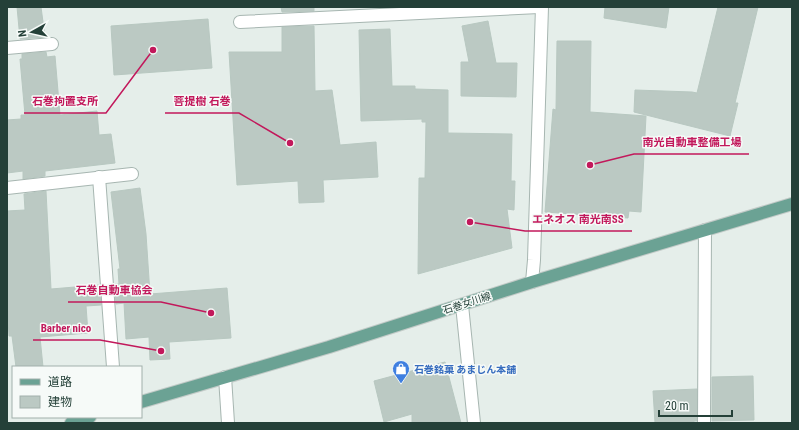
<svg xmlns="http://www.w3.org/2000/svg" width="799" height="430" font-family="'Roboto Condensed','Noto Sans JP',sans-serif">
	<style>
		.building { fill: #bbc9c3; stroke: #b8c8c1 }
		.lines { fill: none; stroke-linecap: round; stroke-linejoin: round }
		.minor-casing { stroke: #a7b6b1; stroke-width: 14 }
		.major-casing { stroke: #c2cac7; stroke-width: 14 }
		.minor { stroke: #fff; stroke-width: 12 }
		.major { stroke: #6ba294; stroke-width: 12 }
		.labels { text-anchor: middle; dominant-baseline: central; stroke-width: 3; stroke-linejoin: round; paint-order: stroke }
		.street-label { font-size: 10px; fill: #244038; stroke: #f6faf8 }
		.shop-label { font-size: 10px; font-weight: bold; fill: #366cbe; stroke: #f6faf8; text-anchor: start }
		.leader { fill: none; stroke: #c2185b; stroke-width: 1.5 }
		.callout-dot { fill: #c2185b; stroke: #f6faf8; stroke-width: 1.5 }
		.callout-label { font-size: 11px; text-anchor: middle; font-weight: bold; fill: #c2185b; stroke: #f6faf8; stroke-width: 3; stroke-linejoin: round; paint-order: stroke }
	</style>
	<rect width="100%" height="100%" fill="#e5eeea"/>
	<g class="building">
		<path d="M17 7H41L45 37 20 39Z"/>
		<path d="M281 7H314V11L282 12Z"/>
		<path d="M605 7H669L666 28 604 18Z"/>
		<path d="M718 7H758L735 103H738L730 136 634 112 635 90 692 92 697 93Z"/>
		<path d="M208 19 212 68 114 75 111 26Z"/>
		<path d="M488 21 496 63H517L516 97 461 96V62H469L462 26Z"/>
		<path d="M314 26 315 91 332 90 340 145 376 142 378 177 323 180 324 202 299 203 298 181 237 185 229 52H282V27Z"/>
		<path d="M390 29 392 86H415V89L448 90V133L512 134 511 181H515L514 210 507 209 512 248 418 274 419 178H425L426 122H422V119L361 121 359 30Z"/>
		<path d="M557 41H591L590 112 646 116 641 212 629 211 628 218 545 212 553 109 556 110Z"/>
		<path d="M46 52 47 57 55 56 60 115 97 111 99 135 111 134 115 163 45 171V176L23 179V171L7 173V120L21 119V115H25L20 59H22V54Z"/>
		<path d="M140 188 146 234 150 294 227 288 231 338 169 342 170 359 150 360 149 337 126 339 124 303 116 304 114 284H119L118 269H120L111 192Z"/>
		<path d="M46 191 51 289 99 285 101 305 86 306 88 333 40 337 43 367H16L12 336H9L7 302V211L25 210 24 194Z"/>
		<path d="M445 362 461 423H412V414L384 422 374 381Z"/>
		<path d="M753 376 754 420 712 421V377Z"/>
		<path d="M697 389V421H694V423H655L653 391Z"/>
	</g>
	<g class="lines">
		<defs>
			<g id="minor">
				<path d="M240 22 539 7"/>
				<path d="M7 48 52 44"/>
				<path d="M99 177 113 367"/>
				<path d="M7 188 132 174"/>
				<path d="M532 282 534 260 542 7"/>
				<path d="M462 305 474 423"/>
				<path d="M225 377 228 423"/>
				<path d="M704 423 705 230"/>
			</g>
			<g id="major">
				<path d="M141 402 329 347 532 282 792 204"/>
				<path d="M71 423 90 417"/>
			</g>
		</defs>
		<use href="#minor" class="minor-casing"/>
		<use href="#major" class="major-casing"/>
		<use href="#minor" class="minor"/>
		<use href="#major" class="major"/>
	</g>
	<defs>
		<symbol id="shop-pin" viewBox="-11 -11 22 30"><path d="M0 17L-7.5 6A9.5 9.5 0 1 1 7.5 6Z" fill="#3f7fe0" stroke="#f6faf8"/><path d="M-5-2.5h2.3a2.7 3.5 0 0 1 5.4 0H5L5.5 6h-11ZM-1.5-2.5h3a1.5 2.3 0 0 0-3 0Z" fill="#fff"/></symbol>
	</defs>
	<g fill-rule="evenodd">
		<use href="#shop-pin" x="391" y="359" width="20" height="27"/>
	</g>
	<g class="labels">
		<g class="street-label">
			<text transform="translate(467 303) rotate(-18)">石巻女川線</text>
		</g>
		<g class="shop-label">
			<text x="414" y="369">石巻銘菓 あまじん本舗</text>
		</g>
	</g>
	<path class="leader" d="M290 143L239 113H165M153 50L106 113H24M590 165L634 154H749M470 222L525 231H632M211 313L161 302H68M161 351L100 340H33"/>
	<g class="callout-dot">
		<circle cx="290" cy="143" r="4"/>
		<circle cx="153" cy="50" r="4"/>
		<circle cx="590" cy="165" r="4"/>
		<circle cx="470" cy="222" r="4"/>
		<circle cx="211" cy="313" r="4"/>
		<circle cx="161" cy="351" r="4"/>
	</g>
	<g class="callout-label">
		<text x="202" y="105">菩提樹 石巻</text>
		<text x="65" y="105">石巻拘置支所</text>
		<text x="692" y="146">南光自動車整備工場</text>
		<text x="578" y="223">エネオス 南光南SS</text>
		<text x="114" y="294">石巻自動車協会</text>
		<text x="66" y="332">Barber nico</text>
	</g>
	<rect width="799" height="430" fill="none" stroke="#244038" stroke-width="16"/>
	<rect x="12" y="366" width="130" height="52" fill="#f6faf8" stroke="#a2b0ab"/>
	<rect x="20" y="379" width="20" height="6" fill="#6ba294" stroke="#a2b0ab"/>
	<text x="48" y="386" font-size="12" fill="#244038">道路</text>
	<rect x="20" y="396" width="20" height="12" fill="#bbc9c3" stroke="#a2b0ab"/>
	<text x="48" y="406" font-size="12" fill="#244038">建物</text>
	<g transform="translate(32 32) rotate(262)" stroke="#f6faf8" stroke-width="3" paint-order="stroke">
	<path d="M0-3L7 15L0 10L-7 15Z" fill="#244038"/>
	<text y="-6" font-size="11" font-weight="bold" text-anchor="middle" fill="#244038">N</text>
	</g>
	<path d="M659 410v6h73v-6" fill="none" stroke="#244038" stroke-width="2"/>
	<text x="665" y="410" font-size="12" fill="#244038" stroke="#f6faf8" stroke-width="3" paint-order="stroke">20 m</text>
</svg>
